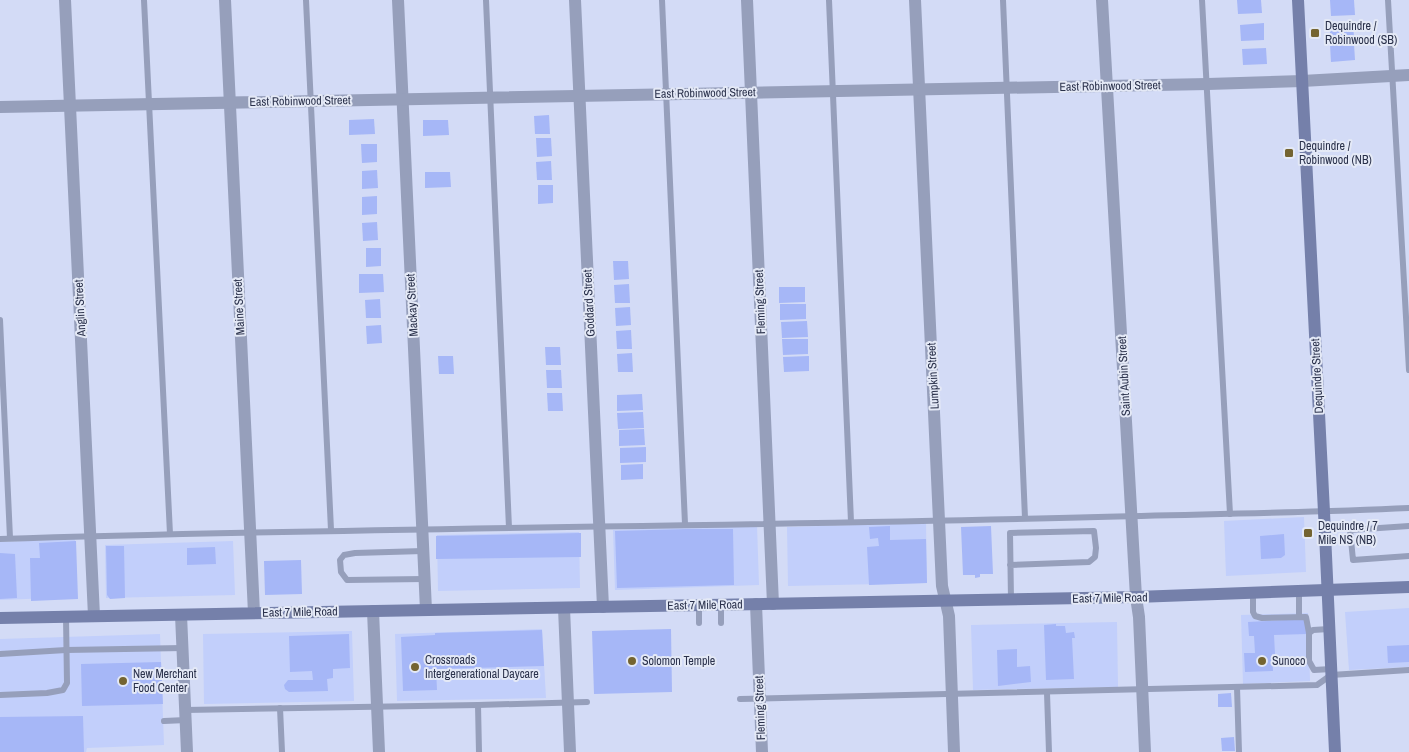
<svg xmlns="http://www.w3.org/2000/svg" width="1409" height="752" font-family="'Archivo Narrow',sans-serif">
	<style>
		.built { fill: #c2cffb }
		.building { fill: #a6b7f7 }
		.lines { fill: none; stroke-linecap: round; stroke-linejoin: round }
		.lane { stroke: #969fbb; stroke-width: 6 }
		.street { stroke: #969fbb; stroke-width: 12 }
		.secondary { stroke: #7580aa; stroke-width: 12 }
		.poi-dot { fill: #746431; stroke: #e4e9f6; stroke-width: 2 }
		.labels { text-anchor: middle; dominant-baseline: central; stroke-width: 4; stroke-linejoin: round; paint-order: stroke }
		.poi-label { font-size: 12px; fill: #2a314b; stroke: #e4e9f6; text-anchor: start }
		.street-label { font-size: 12px; fill: #2a314b; stroke: #e4e9f6 }
	</style>
	<rect width="100%" height="100%" fill="#d3dbf6"/>
	<g class="built">
		<path d="M1304 517 1306 572 1226 576 1224 521Z"/>
		<path d="M926 523 927 583 788 586 787 527Z"/>
		<path d="M757 525 759 585 615 590 613 530Z"/>
		<path d="M579 532 580 588 438 591 437 535Z"/>
		<path d="M75 539 77 597 0 600V542Z"/>
		<path d="M233 541 235 595 106 598 105 545Z"/>
		<path d="M1409 608V667L1349 670 1345 612Z"/>
		<path d="M1308 613 1310 681 1243 684 1241 615Z"/>
		<path d="M1117 622 1118 687 973 690 971 625Z"/>
		<path d="M542 629 546 698 397 701 395 634Z"/>
		<path d="M352 631 354 701 204 704 203 634Z"/>
		<path d="M160 634 164 745 87 748 86 752H0V639Z"/>
	</g>
	<g class="building">
		<path d="M1237 0H1261L1262 13 1238 14Z"/>
		<path d="M1330 0H1354L1355 15 1331 16Z"/>
		<path d="M1353 22 1354 38 1330 39V23Z"/>
		<path d="M1264 23V40L1241 41 1240 25Z"/>
		<path d="M1354 44 1355 60 1331 62 1330 45Z"/>
		<path d="M1266 48 1267 64 1243 65 1242 49Z"/>
		<path d="M549 115 550 134H535L534 116Z"/>
		<path d="M374 119 375 134 349 135V120Z"/>
		<path d="M423 120H448L449 135 423 136Z"/>
		<path d="M536 138H551L552 156 537 157Z"/>
		<path d="M361 144H377V162L362 163Z"/>
		<path d="M551 161 552 180H537L536 162Z"/>
		<path d="M377 170 378 188 362 189V171Z"/>
		<path d="M425 172H450L451 187 425 188Z"/>
		<path d="M538 185H553V203L538 204Z"/>
		<path d="M377 196V214L362 215V197Z"/>
		<path d="M377 222 378 240 363 241 362 223Z"/>
		<path d="M366 248H381V266L366 267Z"/>
		<path d="M613 261H628L629 279 614 280Z"/>
		<path d="M359 274H383L384 292 359 293Z"/>
		<path d="M629 284 630 303H615L614 285Z"/>
		<path d="M779 287H805V302L779 303Z"/>
		<path d="M380 299 381 318H366L365 300Z"/>
		<path d="M780 304H806V319L780 320Z"/>
		<path d="M630 307 631 325 616 326 615 308Z"/>
		<path d="M807 321 808 337 782 338 781 322Z"/>
		<path d="M381 325 382 343 367 344 366 326Z"/>
		<path d="M631 330 632 349H617L616 331Z"/>
		<path d="M782 339H808V354L783 355Z"/>
		<path d="M545 347H560L561 365H546Z"/>
		<path d="M632 353 633 372H618L617 354Z"/>
		<path d="M438 356H453L454 374H439Z"/>
		<path d="M809 356V371L784 372 783 357Z"/>
		<path d="M546 370H561L562 388H547Z"/>
		<path d="M547 393H562L563 411H548Z"/>
		<path d="M642 394 643 410 617 411V395Z"/>
		<path d="M643 412 644 428 618 429 617 413Z"/>
		<path d="M644 429 645 445 619 446V430Z"/>
		<path d="M646 447V462L620 463V448Z"/>
		<path d="M643 464V479L621 480V465Z"/>
		<path d="M890 526V540L926 539 927 583 869 585 867 547 879 546 878 538 870 539 869 527Z"/>
		<path d="M991 526 993 574H980V577L975 578V575H963L961 527Z"/>
		<path d="M687 529H733L734 585 617 588 615 531Z"/>
		<path d="M581 533V557L436 559V536Z"/>
		<path d="M1284 534 1285 555 1281 558 1261 559 1260 536Z"/>
		<path d="M76 541 78 599 31 601 30 558H40L39 543Z"/>
		<path d="M106 546H124L125 598 110 599 107 595Z"/>
		<path d="M215 547 216 564 187 565V548Z"/>
		<path d="M0 553 15 554 17 598 0 599Z"/>
		<path d="M301 560 302 594 265 595 264 561Z"/>
		<path d="M1306 619 1307 634 1274 635 1275 654H1272L1273 671 1245 672 1244 653H1255L1254 636H1249L1248 622Z"/>
		<path d="M1056 624V626H1065L1066 633 1074 632 1075 638H1072L1074 679 1046 680 1044 625Z"/>
		<path d="M671 629 672 692 594 694 592 631Z"/>
		<path d="M542 630 544 666 436 669 437 690 403 691 401 637 435 635V633Z"/>
		<path d="M349 634 350 668 333 669V678L327 679 328 691 289 692 285 689 284 685 288 680H313L312 671 290 672 289 636Z"/>
		<path d="M1409 645V662L1388 663 1387 646Z"/>
		<path d="M1017 649V667L1030 666 1031 682 998 686 997 650Z"/>
		<path d="M161 662 163 704 82 706 81 664Z"/>
		<path d="M1231 693 1232 707H1218V694Z"/>
		<path d="M83 716 84 752H0V717Z"/>
		<path d="M1234 737 1235 751H1222L1221 738Z"/>
	</g>
	<g class="lines">
		<g class="lane">
			<path d="M144 0 170 534"/>
			<path d="M306 0 331 530"/>
			<path d="M486 0 509 528"/>
			<path d="M662 0 685 524"/>
			<path d="M829 0 851 522"/>
			<path d="M1003 0 1025 518"/>
			<path d="M1202 0 1230 514"/>
			<path d="M1388 0 1409 370"/>
			<path d="M0 320 10 538"/>
			<path d="M1409 526 1350 530 1353 560 1409 556"/>
			<path d="M0 539C366 527 732 527 1098 517 1201 514 1305 513 1409 508"/>
			<path d="M423 551 355 553 344 555 340 560 341 572 347 580 424 579"/>
			<path d="M1010 565 1089 562 1095 557 1096 548 1094 531 1010 533 1011 600"/>
			<path d="M1299 592V617"/>
			<path d="M1253 594V612L1255 616 1262 618 1306 617 1309 633"/>
			<path d="M699 605V623"/>
			<path d="M721 605V623"/>
			<path d="M1329 629 1313 630 1309 633V661L1314 670 1331 669"/>
			<path d="M0 654 66 650 183 648"/>
			<path d="M1237 687 1239 752"/>
			<path d="M1047 693 1049 752"/>
			<path d="M0 695 47 693 63 690 67 683 66 617"/>
			<path d="M740 699 1317 685 1331 675 1409 670"/>
			<path d="M478 705 479 752"/>
			<path d="M280 708 282 752"/>
			<path d="M185 710 478 705 587 702"/>
			<path d="M164 721 186 720"/>
		</g>
		<g class="street">
			<path d="M65 0 94 616"/>
			<path d="M225 0 254 613"/>
			<path d="M398 0 426 610"/>
			<path d="M575 0 603 607"/>
			<path d="M747 0 773 604"/>
			<path d="M915 0 942 586 949 616 954 752"/>
			<path d="M1102 0 1136 597 1139 617 1145 752"/>
			<path d="M0 107 1208 84 1302 81 1409 75"/>
			<path d="M756 604 762 752"/>
			<path d="M564 608 570 752"/>
			<path d="M373 611 379 752"/>
			<path d="M181 615 187 752"/>
		</g>
		<g class="secondary">
			<path d="M1298 0 1324 512 1335 752"/>
			<path d="M0 618 1136 597 1409 587"/>
		</g>
	</g>
	<g class="poi-dot">
		<rect x="1310" y="28" width="10" height="10" rx="2.5"/>
		<rect x="1284" y="148" width="10" height="10" rx="2.5"/>
		<rect x="1303" y="528" width="10" height="10" rx="2.5"/>
		<circle cx="632" cy="661" r="5"/>
		<circle cx="1262" cy="661" r="5"/>
		<circle cx="415" cy="667" r="5"/>
		<circle cx="123" cy="681" r="5"/>
	</g>
	<g class="labels">
		<g class="poi-label">
			<text x="1325" y="26">Dequindre /<tspan x="1325" dy="14">Robinwood (SB)</tspan></text>
			<text x="1299" y="146">Dequindre /<tspan x="1299" dy="14">Robinwood (NB)</tspan></text>
			<text x="1318" y="526">Dequindre / 7<tspan x="1318" dy="14">Mile NS (NB)</tspan></text>
			<text x="425" y="660">Crossroads<tspan x="425" dy="14">Intergenerational Daycare</tspan></text>
			<text x="642" y="661">Solomon Temple</text>
			<text x="1272" y="661">Sunoco</text>
			<text x="133" y="674">New Merchant<tspan x="133" dy="14">Food Center</tspan></text>
		</g>
		<g class="street-label">
			<text transform="translate(1110 86) rotate(-1)">East Robinwood Street</text>
			<text transform="translate(705 93) rotate(-1)">East Robinwood Street</text>
			<text transform="translate(300 101) rotate(-1)">East Robinwood Street</text>
			<text transform="translate(760 302) rotate(-92)">Fleming Street</text>
			<text transform="translate(589 303) rotate(-93)">Goddard Street</text>
			<text transform="translate(412 305) rotate(-93)">Mackay Street</text>
			<text transform="translate(239 307) rotate(-93)">Maine Street</text>
			<text transform="translate(80 308) rotate(-93)">Anglin Street</text>
			<text transform="translate(933 376) rotate(-93)">Lumpkin Street</text>
			<text transform="translate(1124 376) rotate(-93)">Saint Aubin Street</text>
			<text transform="translate(1317 376) rotate(-93)">Dequindre Street</text>
			<text transform="translate(1110 598) rotate(-1)">East 7 Mile Road</text>
			<text transform="translate(705 605) rotate(-1)">East 7 Mile Road</text>
			<text transform="translate(300 612) rotate(-1)">East 7 Mile Road</text>
			<text transform="translate(760 708) rotate(-92)">Fleming Street</text>
		</g>
	</g>
</svg>
